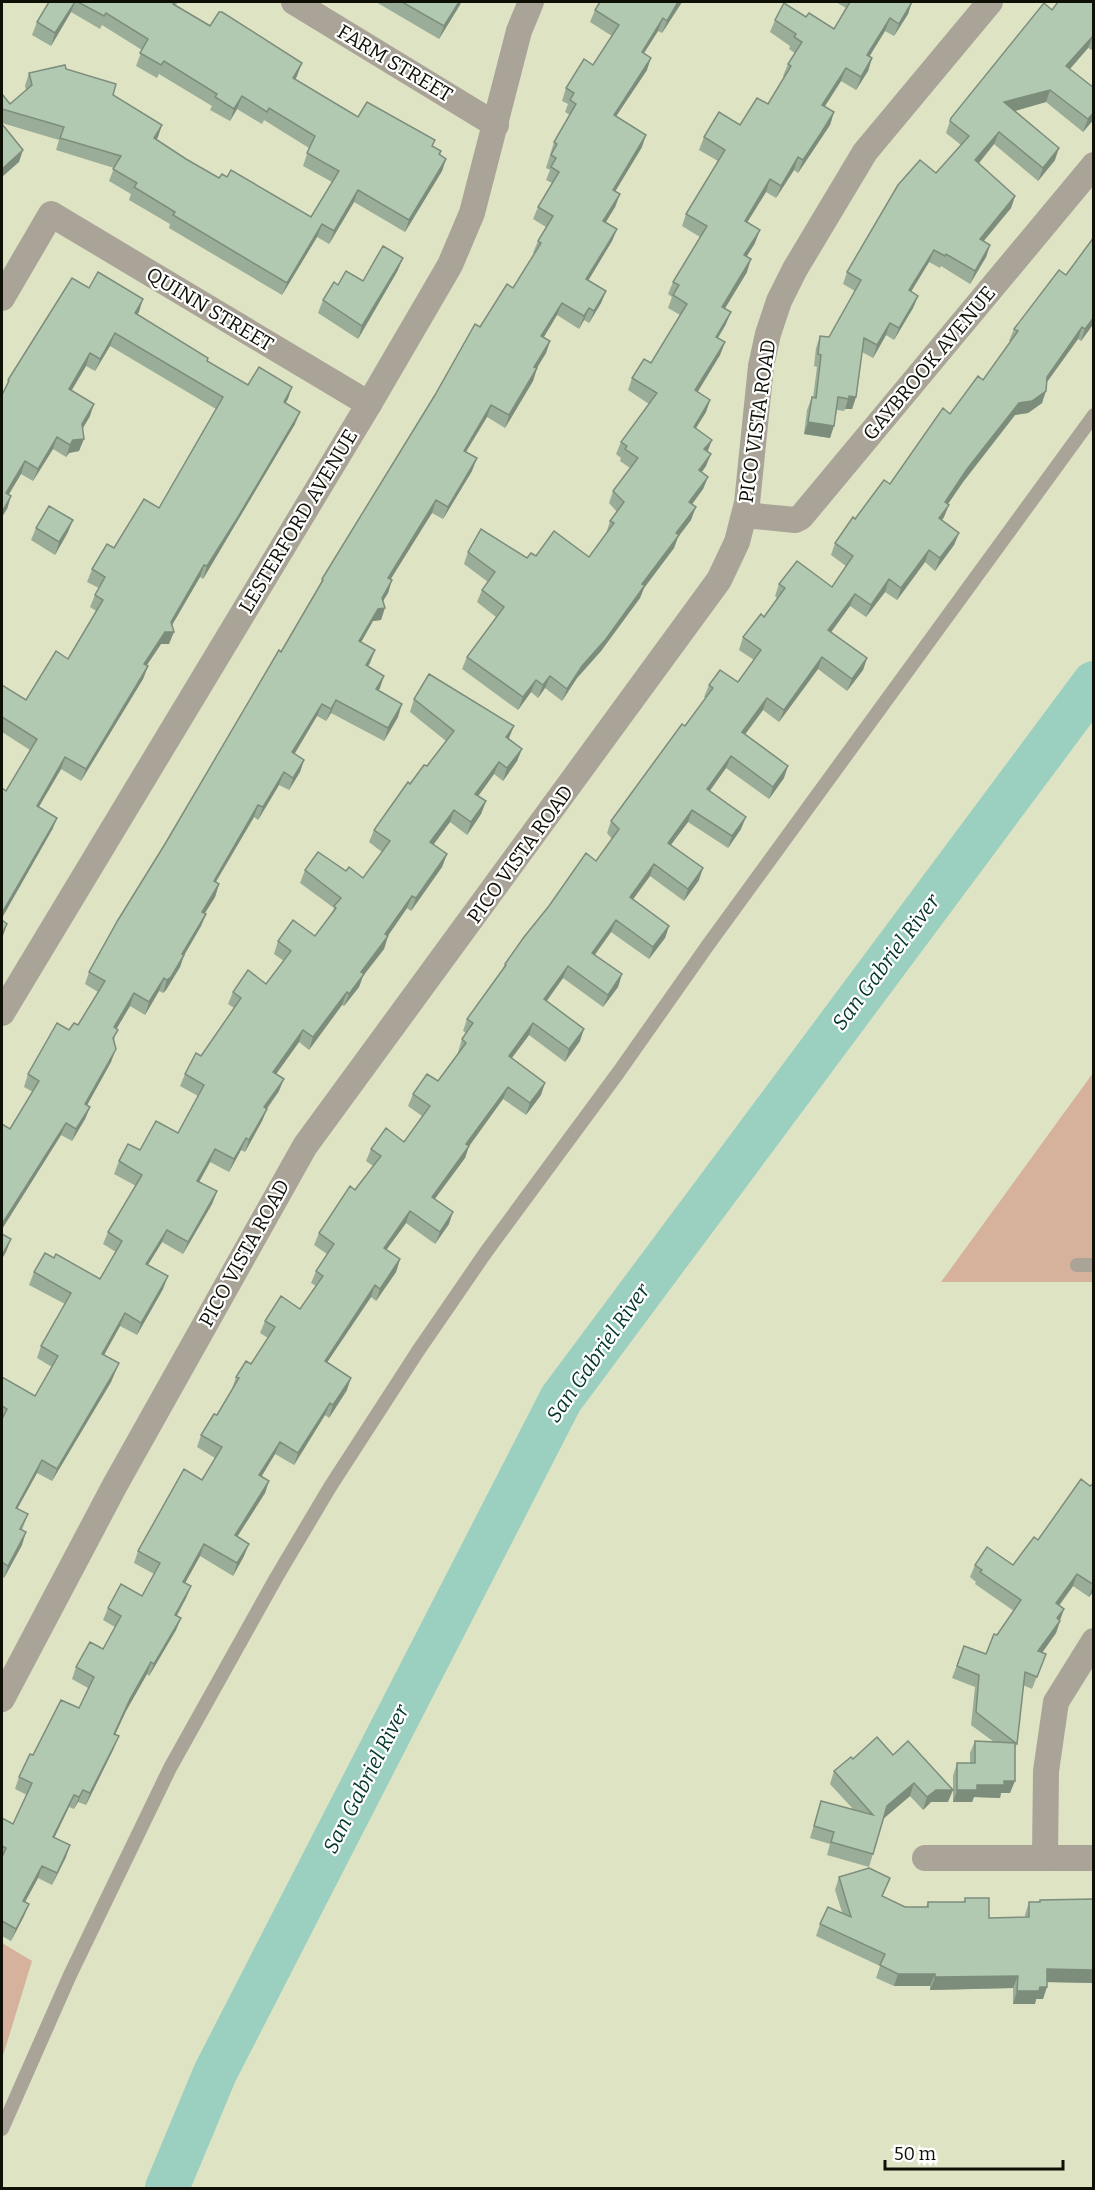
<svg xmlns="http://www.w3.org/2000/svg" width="1095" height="2190" font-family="Bitter,serif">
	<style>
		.green { fill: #d6b29d }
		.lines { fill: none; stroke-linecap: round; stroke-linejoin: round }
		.river { stroke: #9bd0c1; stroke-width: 44 }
		.lane { stroke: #aaa397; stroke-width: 14 }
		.street { stroke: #aaa397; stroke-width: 26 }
		.wall { fill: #99ad98 }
		.shaded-wall { fill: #7d8d7c }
		.building { fill: #b2c9b1; stroke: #7d8d7c; stroke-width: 1.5 }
		.labels { text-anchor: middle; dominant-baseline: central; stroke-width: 4.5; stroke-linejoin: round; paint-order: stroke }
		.street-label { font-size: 20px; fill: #0e0f05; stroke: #fff }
		.water-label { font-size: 21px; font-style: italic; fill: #04362c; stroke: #fff }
	</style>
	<rect width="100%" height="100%" fill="#dee3c3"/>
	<g class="green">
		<path d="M1093 1073V1282H941Z"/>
		<path d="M2 1943 32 1961 2 2059Z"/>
	</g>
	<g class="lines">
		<path class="river" d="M167 2188 215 2073 561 1399 1094 683"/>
		<g class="lane">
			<path d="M1077 1265H1094"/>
			<path d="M2 2129 70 1975 170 1768 276 1578 330 1487 418 1351 486 1252 618 1073 708 945 1094 415"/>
		</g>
		<g class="street">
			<path d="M294 2 496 125"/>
			<path d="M2 298 51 214 369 404"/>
			<path d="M745 515 795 520 801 517 1094 165"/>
			<path d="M2 1013 369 404 450 265 472 213 519 31 531 2"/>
			<path d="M2 1699 115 1485 305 1146 719 580 737 542 747 503 761 366 768 334 779 301 795 269 865 152 990 2"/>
			<path d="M925 1858H1094"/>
			<path d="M1045 1858 1046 1771 1056 1702 1094 1641"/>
		</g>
	</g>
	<g class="wall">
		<path d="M49 2H178L176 5 297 76 295 80 358 117 433 147 441 151 440 155 446 159 442 171 405 232 354 202 329 244 317 237 282 295 169 228 170 224 129 200 131 194 109 181 114 168 56 150 59 140 2 123V94L10 104 26 90 25 86 29 73 66 69 113 95 162 125 156 139 186 159 219 178 311 217 332 182 303 166 309 148 264 120 262 124 237 109 230 121 210 110 212 106 159 74 157 78 136 66 142 50 102 25 100 29 71 12 51 46 32 35 37 22Z"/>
		<path d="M376 2H461L439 39Z"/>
		<path d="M682 2 662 33 658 31 644 53 647 70 616 116 642 147 615 192 620 194 615 207 606 222 617 229 612 241 588 280 606 291 601 303 589 323 584 320 579 329 557 315 544 337 550 341 546 353 537 368 533 381 505 428 487 417 466 452 472 471 443 519 432 513 418 534 390 579 392 580 388 593 383 601 381 620 373 621 361 642 375 650 368 666 380 688 378 691 398 717 384 741 331 713 326 721 317 716 294 754 304 760 300 772 289 790 279 785 258 820 254 817 216 882 219 884 215 897 205 913 206 914 201 926 184 955 180 967 166 990 163 993 159 991 145 1015 130 1006 116 1029 111 1062 87 1105 90 1107 85 1119 72 1141 61 1135 2 1229V1124L10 1129 33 1092 24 1087 28 1074 69 1030 78 1025 98 992 85 984 89 972 165 844 281 652 319 588 322 579 480 327 513 288 535 254 533 253 538 241 546 227 533 219 538 207 552 183 546 180 550 170 546 168 554 142 570 115 565 112 568 104 562 101 566 88 593 65 612 36 590 22 595 10Z"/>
		<path d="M836 2H912L908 14 894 36 885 31 869 56 872 58 868 71 856 90 841 81 825 106 834 112 830 125 798 173 794 170 776 198 766 192 747 222 755 243 747 256V272L725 308 726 324 718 338 725 342 720 355 697 392 710 400 706 412 696 428 708 452 706 466 702 472 708 477 703 489 692 504 691 520 678 537 674 548 644 588 640 598 601 651 577 678 562 701 545 688 538 698 531 692 518 710 462 669 467 657 496 617 477 602 482 590 488 582 464 564 468 552 527 558 536 556 589 557 606 534 610 521 617 512 609 503 613 491 630 468 620 461 621 458 616 454 621 442 649 404 628 390 632 378 651 363 680 315 668 308 672 297 668 294 673 282 700 237 682 226 686 214 718 161 699 150 704 137 740 125 768 104 784 77 783 76 788 64 795 53 789 49 790 46 770 32 775 20 806 17 834 29 846 8Z"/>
		<path d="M1094 2V51L1088 48 1070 69 1094 88V119L1083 132 1046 102 1015 111 1055 160 1038 181 994 144 979 163 1015 196 1011 208 984 241 990 245 986 257 970 284 941 266 940 268 929 262 911 292 918 296 913 308 894 340 886 335 873 358 862 352 856 397 852 409H845L844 411 837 410 830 438 804 434 807 410 812 397 813 398 817 367 814 366 816 348 820 336 829 337 855 291 843 284 847 272 961 145 946 133 951 118 1052 10Z"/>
		<path d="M1094 237V323L1081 341 1078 339 1046 383 1042 403 1028 413 1015 415 963 482 948 504 944 517 942 520 959 533 954 545 935 571 925 562 897 600 885 592 866 617 850 606 831 632 867 658 863 670 847 691 818 669 779 722 763 710 745 734 784 778 769 799 726 768 710 791 741 829 728 848 688 822 671 845 699 880 684 901 650 876 633 899 669 926 665 938 649 959 611 932 595 955 622 974 618 987 603 1007 563 978 547 1001 580 1041 565 1062 529 1035 512 1058 541 1095 526 1115 503 1099 469 1146 465 1158 435 1199 449 1224 435 1244 406 1223 386 1250 400 1259 396 1272 376 1301 371 1297 327 1362 347 1390 329 1418 325 1415 294 1465 275 1454 261 1477 269 1481 265 1493 237 1537 244 1556 233 1576 200 1556 185 1583 191 1586 186 1598 177 1616 181 1618 176 1630 149 1676 147 1674 126 1711 115 1734 114 1748 86 1805 78 1802 74 1809 69 1807 54 1837 66 1857 52 1885 38 1878 25 1902 24 1916 11 1941 2 1936V1818L13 1824 27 1795 15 1789 19 1777 33 1755 79 1708 88 1688 72 1679 76 1667 103 1649 115 1627 103 1620 108 1608 142 1596 154 1574 134 1563 138 1551 202 1480 215 1458 197 1447 201 1435 217 1415 232 1389 236 1377 251 1364 268 1338 260 1333 265 1321 300 1309 316 1286 311 1283 316 1271 327 1254 314 1245 319 1233 373 1166 366 1161 371 1149 404 1142 422 1116 408 1106 413 1094 438 1081 459 1053 458 1052 462 1039 466 1033 463 1031 467 1019 502 971 505 964 596 861 612 839 607 833 611 821 706 698 704 697 709 685 738 682 754 660 739 650 743 637 764 617 777 598 775 596 779 584 832 587 846 566 831 555 835 543 855 519 890 484 950 414 983 380 1011 342 1009 341 1014 329 1066 275Z"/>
		<path d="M398 270 358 339 318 313 323 300 338 285 363 281Z"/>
		<path d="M89 288 143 299 137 314 207 361 248 385 292 387 285 403 295 424 203 579 200 577 172 625 169 644H161L146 666H148L143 679 81 781 61 769 39 807 57 818 52 830 6 791 30 750 2 732V685L26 700 68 659 96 611 90 607 95 595 99 588 87 582 92 569 159 508 216 409 110 346 95 371 86 366 72 390 90 416 83 428 79 451 69 453 66 457 53 449 33 481 21 474 8 494 11 496 7 509 4 391 8 380Z"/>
		<path d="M36 528 68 532 55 555 31 540Z"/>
		<path d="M414 699 509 739 522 749 517 761 503 781 494 774 478 796 486 801 481 814 467 835 450 822 433 844 447 854 442 867 411 911 407 908 388 936 384 949 363 976 359 987 344 1006 342 1005 309 1050 299 1042 276 1074 279 1091 267 1109 262 1121 245 1152 241 1150 229 1172 210 1162 199 1182 217 1191 212 1204 183 1254 162 1242 148 1265 163 1289 137 1335 120 1326 104 1355 119 1363 111 1382 52 1481 37 1473 17 1509 28 1514 22 1530V1545L4 1578 2 1577V1377L35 1396 52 1367 37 1358 41 1346 65 1304 29 1285 34 1272 54 1258 100 1279 116 1252 103 1244 108 1232 136 1186 114 1174 119 1161 140 1150 178 1133 198 1096 180 1086 185 1074 201 1056 234 1008 228 1004 233 992 266 984 284 961 274 954 278 941 315 936 331 915 334 908 300 883 305 870 346 871 363 878 382 852 369 842 374 830 410 784 427 766 446 741 410 712Z"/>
		<path d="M1094 1483V1591L1089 1597 1073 1586 1059 1606 1064 1609 1056 1633 1042 1653 1046 1654 1032 1689 1023 1685 1010 1793H1001L1000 1798 974 1797 972 1802H953V1776L957 1763H970V1753L975 1741 994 1742 971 1725 975 1687 952 1678 964 1646 986 1654 997 1635 1014 1611 975 1584 976 1582 970 1577 975 1565H1013Z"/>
		<path d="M893 1755 948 1802H931L923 1810 910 1796 884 1818 869 1867 827 1855 830 1844 810 1838 821 1801 853 1809 830 1784 834 1771 853 1759Z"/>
		<path d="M839 1877 905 1907H926L928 1902H964L965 1898 989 1918 1025 1917V1915L1029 1902H1039L1040 1900 1094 1899V1983L1047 1982 1043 1999H1036L1035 2004H1013V1988L930 1990V1986H894L876 1978 880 1966 816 1936 820 1924 842 1912 835 1890Z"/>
	</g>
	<g class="shaded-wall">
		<path d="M75 2 71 12 51 46 55 33Z"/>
		<path d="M459 2H461L460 5 439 39 444 26Z"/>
		<path d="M678 2H682L662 33 667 21Z"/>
		<path d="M912 2 908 14 894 36 899 24Z"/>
		<path d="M663 18 658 31 637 64 642 52Z"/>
		<path d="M890 18 885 31 863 67 867 55Z"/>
		<path d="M1093 36 1088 48 1062 78 1066 66Z"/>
		<path d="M651 58 647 70 609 127 614 115Z"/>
		<path d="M872 58 868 71 856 90 861 77Z"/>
		<path d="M302 63 297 76 289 91 293 78Z"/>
		<path d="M846 68 841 81 818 117 822 105Z"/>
		<path d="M1050 90 1046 102 1000 115 1004 102Z"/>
		<path d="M242 96 237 109 230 121 234 109Z"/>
		<path d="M834 112 830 125 798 173 803 160Z"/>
		<path d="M1094 112V119L1083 132 1088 119Z"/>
		<path d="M162 125 158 137 150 151 154 138Z"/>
		<path d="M999 132 994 144 971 173 975 160Z"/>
		<path d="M646 135 642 147 608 203 613 190Z"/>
		<path d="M1059 148 1055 160 1038 181 1043 168Z"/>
		<path d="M23 150 19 162 2 177V169Z"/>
		<path d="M798 157 794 170 776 198 781 186Z"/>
		<path d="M446 159 442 171 405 232 409 220Z"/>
		<path d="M770 179 766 192 740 234 745 221Z"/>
		<path d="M358 190 354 202 329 244 334 231Z"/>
		<path d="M620 194 615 207 599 233 603 221Z"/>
		<path d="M1015 196 1011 208 975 251 980 239Z"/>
		<path d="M322 224 317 237 282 295 287 283Z"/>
		<path d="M617 229 612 241 582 291 586 279Z"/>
		<path d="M760 230 755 243 740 267 744 255Z"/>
		<path d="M990 245 986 257 970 284 975 271Z"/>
		<path d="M934 250 929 262 904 303 909 290Z"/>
		<path d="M403 258 398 270 358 339 362 326Z"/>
		<path d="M751 259 747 272 718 320 722 307Z"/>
		<path d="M606 291 601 303 589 323 594 311Z"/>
		<path d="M918 296 913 308 894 340 899 328Z"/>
		<path d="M143 299 139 312 130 325 135 313Z"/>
		<path d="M562 303 557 315 537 348 541 336Z"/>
		<path d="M589 308 584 320 579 329 584 316Z"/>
		<path d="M731 312 726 324 711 349 716 337Z"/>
		<path d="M1094 317V323L1081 341 1085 329Z"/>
		<path d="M890 323 886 335 873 358 877 345Z"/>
		<path d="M1082 327 1078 339 1042 389 1047 377Z"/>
		<path d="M115 333 110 346 95 371 100 359Z"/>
		<path d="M550 341 546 353 530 379 534 367Z"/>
		<path d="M725 342 720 355 691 403 695 390Z"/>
		<path d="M90 353 86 366 65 401 69 389Z"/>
		<path d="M537 368 533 381 505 428 509 415Z"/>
		<path d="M292 387 288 399 279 415 284 402Z"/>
		<path d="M1046 391 1042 403 1028 413 1015 415 963 482 941 514 945 502 967 469 1019 403Z"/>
		<path d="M849 396 856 397 852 409H845Z"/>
		<path d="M710 400 706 412 689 439 694 427Z"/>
		<path d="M94 404 90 416 78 436 82 424Z"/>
		<path d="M491 405 487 417 459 463 464 451Z"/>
		<path d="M300 412 295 424 203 579 207 566Z"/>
		<path d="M808 422 834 426 830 438 804 434Z"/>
		<path d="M57 437 53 449 33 481 38 469Z"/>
		<path d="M84 439 79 451 69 453 66 457 70 445 73 440Z"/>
		<path d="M712 440 707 453 704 449Z"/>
		<path d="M711 454 706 466 694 482 699 470Z"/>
		<path d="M477 458 472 471 443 519 448 507Z"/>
		<path d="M25 461 21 474 2 506 6 493Z"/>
		<path d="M708 477 703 489 685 514 689 502Z"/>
		<path d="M11 496 7 509 2 517V512Z"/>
		<path d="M436 500 432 513 384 590 388 578Z"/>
		<path d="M949 505 944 517 935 530 939 518Z"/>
		<path d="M696 507 691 520 678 537 674 548 644 588 640 598 601 651 577 678 562 701 567 689 582 666 642 584 676 533Z"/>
		<path d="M73 520 68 532 55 555 59 542Z"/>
		<path d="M959 533 954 545 935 571 940 558Z"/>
		<path d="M929 550 925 562 897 600 901 588Z"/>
		<path d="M204 565 200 577 168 632H174L169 644H161L139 677 144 664 171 622Z"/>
		<path d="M889 579 885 592 866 617 871 605Z"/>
		<path d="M392 580 388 593 378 609 385 608 381 620 373 621 355 653 359 641Z"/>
		<path d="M855 594 850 606 824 642 828 630Z"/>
		<path d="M375 650 370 663 361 677 366 665Z"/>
		<path d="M822 657 818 669 779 722 784 710Z"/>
		<path d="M867 658 863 670 847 691 852 679Z"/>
		<path d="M148 666 143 679 81 781 86 769Z"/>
		<path d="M384 676 380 688 371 702 376 689Z"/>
		<path d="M550 676 545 688 538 698 543 685Z"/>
		<path d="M536 680 531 692 518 710 523 697Z"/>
		<path d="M767 698 763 710 738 744 742 732Z"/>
		<path d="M336 700 331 713 326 721 331 709Z"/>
		<path d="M322 704 317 716 288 765 292 752Z"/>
		<path d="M402 704 398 717 384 741 388 728Z"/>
		<path d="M514 726 509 738 501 749 506 737Z"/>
		<path d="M522 749 517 761 503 781 507 768Z"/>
		<path d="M731 756 726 768 702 801 707 789Z"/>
		<path d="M65 757 61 769 32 818 37 806Z"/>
		<path d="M304 760 300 772 289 790 293 778Z"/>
		<path d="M499 762 494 774 471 806 475 794Z"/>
		<path d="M788 766 784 778 769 799 773 787Z"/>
		<path d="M284 772 279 785 258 820 263 807Z"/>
		<path d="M486 801 481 814 467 835 471 822Z"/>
		<path d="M258 805 254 817 209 893 214 881Z"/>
		<path d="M454 810 450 822 426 855 430 842Z"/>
		<path d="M692 810 688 822 663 855 668 843Z"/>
		<path d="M746 817 741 829 728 848 732 836Z"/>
		<path d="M57 818 52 830 2 918V913Z"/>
		<path d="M447 854 442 867 411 911 416 898Z"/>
		<path d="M654 864 650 876 626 909 630 897Z"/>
		<path d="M703 868 699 880 684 901 688 889Z"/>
		<path d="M219 884 215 897 198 924 202 912Z"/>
		<path d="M412 896 407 908 380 947 385 934Z"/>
		<path d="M206 914 201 926 178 966 182 954Z"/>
		<path d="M616 920 611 932 587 965 592 953Z"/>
		<path d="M7 924 3 936 2 938V933Z"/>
		<path d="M669 926 665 938 649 959 653 947Z"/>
		<path d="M388 936 384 949 363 976 359 987 344 1006 349 994 361 972Z"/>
		<path d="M184 955 180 967 166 990 163 993 167 980Z"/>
		<path d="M568 966 563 978 539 1011 544 999Z"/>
		<path d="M622 974 618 987 603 1007 608 995Z"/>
		<path d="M164 978 159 991 145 1015 149 1002Z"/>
		<path d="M347 992 342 1005 309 1050 313 1037Z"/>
		<path d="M134 993 130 1006 110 1040 114 1027Z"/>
		<path d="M533 1023 529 1035 504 1068 509 1056Z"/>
		<path d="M584 1029 580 1041 565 1062 569 1049Z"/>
		<path d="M303 1030 299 1042 269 1084 273 1072Z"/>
		<path d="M116 1049 111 1062 81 1116 85 1104Z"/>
		<path d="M284 1079 279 1091 259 1119 264 1107Z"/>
		<path d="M545 1083 541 1095 526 1115 530 1103Z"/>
		<path d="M508 1087 503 1099 462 1156 466 1144Z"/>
		<path d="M90 1107 85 1119 72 1141 76 1129Z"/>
		<path d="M267 1109 262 1121 245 1152 249 1140Z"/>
		<path d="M66 1123 61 1135 2 1229V1224Z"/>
		<path d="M246 1138 241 1150 229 1172 234 1159Z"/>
		<path d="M469 1146 465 1158 427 1209 432 1197Z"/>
		<path d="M215 1149 210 1162 193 1193 197 1181Z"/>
		<path d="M217 1191 212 1204 183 1254 188 1242Z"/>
		<path d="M410 1211 406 1223 379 1260 384 1248Z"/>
		<path d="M453 1212 449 1224 435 1244 440 1232Z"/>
		<path d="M167 1230 162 1242 141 1276 146 1264Z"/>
		<path d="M11 1239 6 1252 2 1259V1255Z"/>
		<path d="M400 1259 396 1272 376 1301 380 1289Z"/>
		<path d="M168 1276 163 1289 137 1335 141 1323Z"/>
		<path d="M375 1285 371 1297 320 1373 325 1361Z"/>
		<path d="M125 1313 120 1326 98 1366 102 1354Z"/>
		<path d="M119 1363 111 1382 52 1481 57 1469Z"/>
		<path d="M351 1378 347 1390 329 1418 333 1405Z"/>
		<path d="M330 1403 325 1415 294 1465 298 1453Z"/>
		<path d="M280 1442 275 1454 255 1487 259 1475Z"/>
		<path d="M42 1460 37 1473 11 1520 16 1508Z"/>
		<path d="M269 1481 265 1493 230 1548 235 1535Z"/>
		<path d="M26 1532 22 1545 4 1578 8 1566Z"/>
		<path d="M204 1544 200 1556 179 1594 183 1582Z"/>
		<path d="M249 1544 244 1556 233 1576 237 1563Z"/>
		<path d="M1077 1574 1073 1586 1051 1616 1056 1603Z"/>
		<path d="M1093 1585 1094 1591 1089 1597Z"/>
		<path d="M191 1586 186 1598 170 1627 175 1615Z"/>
		<path d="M1064 1609 1059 1622 1057 1618Z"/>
		<path d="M181 1618 176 1630 149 1676 154 1664Z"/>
		<path d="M1060 1621 1056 1633 1034 1664 1038 1651Z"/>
		<path d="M151 1662 147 1674 126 1711 110 1746 114 1734 130 1699Z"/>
		<path d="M119 1736 114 1748 86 1805 90 1793Z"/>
		<path d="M1004 1781H1015L1010 1793H1001L1000 1798 974 1797 972 1802H953L957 1790 977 1785Z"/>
		<path d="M914 1783 910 1796 883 1819 887 1806Z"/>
		<path d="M83 1790 78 1802 74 1809 79 1797Z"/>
		<path d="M936 1790H953L948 1802H931L923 1810 927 1797Z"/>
		<path d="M74 1795 69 1807 49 1849 53 1837Z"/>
		<path d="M70 1845 66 1857 52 1885 57 1873Z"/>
		<path d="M42 1866 38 1878 19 1913 23 1901Z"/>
		<path d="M29 1904 24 1916 11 1941 16 1929Z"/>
		<path d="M1047 1969 1094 1970V1983L1043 1982Z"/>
		<path d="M898 1974H935L930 1986H894Z"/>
		<path d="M1018 1976 1013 1988 930 1990 935 1977Z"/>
		<path d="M1040 1987H1047L1043 1999H1036L1035 2004H1013L1017 1991Z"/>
	</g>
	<g class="building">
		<path d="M49 2H75L55 33 37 22Z"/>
		<path d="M78 2H175L173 4 210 26 219 12H222L302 63 293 78 358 117 367 102 435 140 432 146 441 151 439 154 446 159 409 220 358 190 334 231 322 224 287 283 173 215 175 212 134 187 137 183 113 169 121 156 60 138 64 127 2 109V94L10 104 32 85 29 73 65 65 66 69 116 84 113 95 162 125 154 138 186 159 219 178 222 174 227 177 231 170 311 217 339 171 307 153 315 136 269 108 267 112 242 96 234 109 215 97 217 94 164 61 161 65 140 53 148 39 106 13 104 16Z"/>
		<path d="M402 2H459L444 26Z"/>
		<path d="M600 2H678L667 21 663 18 642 52 651 58 614 115 646 135 613 190 620 194 603 221 617 229 586 279 606 291 594 311 589 308 584 316 562 303 541 336 550 341 534 367 537 368 509 415 491 405 464 451 477 458 448 507 436 500 388 578 392 580 382 598 385 608 378 609 359 641 375 650 366 665 384 676 376 689 402 704 388 728 336 700 331 709 322 704 292 752 304 760 293 778 284 772 263 807 258 805 214 881 219 884 202 912 206 914 182 954 184 955 171 977 167 980 164 978 149 1002 134 993 114 1027 118 1030 113 1038 116 1049 85 1104 90 1107 76 1129 66 1123 2 1224V1124L10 1129 39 1081 28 1074 57 1023 69 1030 74 1023 78 1025 105 981 89 972 118 920 165 844 279 650 281 652 323 580 322 579 435 395 475 324 480 327 507 284 513 288 541 243 538 241 553 216 538 207 559 172 551 167 556 158 551 155 557 144 554 142 576 104 570 100 574 93 566 88 584 59 593 65 619 25 595 10Z"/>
		<path d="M850 2H912L899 24 890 18 867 55 872 58 861 77 846 68 822 105 834 112 821 133 803 160 798 157 781 186 770 179 745 221 760 230 744 255 751 259 722 307 731 312 716 337 725 342 695 390 710 400 694 427 712 440 704 449 711 454 699 470 708 477 689 502 696 507 676 533 679 535 642 584 645 585 606 639 582 666 567 689 550 676 543 685 536 680 523 697 467 657 504 607 482 590 495 572 468 552 481 529 527 558 531 553 536 556 554 531 589 557 614 523 610 521 624 502 613 491 638 458 625 449 627 446 621 442 657 393 632 378 644 359 651 363 687 304 673 295 679 285 673 282 707 226 686 214 725 150 704 137 719 112 740 125 757 98 768 104 791 66 788 64 802 42 794 37 796 34 775 20 784 3 806 17 809 13 834 29Z"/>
		<path d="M1058 2H1094V36H1093L1066 66 1094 88V112L1088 119 1050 90 1004 102 1059 148 1043 168 999 132 975 160 1015 196 980 239 990 245 975 271 946 254 945 256 934 250 909 290 918 296 899 328 890 323 877 345 864 338 856 397 849 396V399L838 397 834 426 808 422 812 397 816 398 821 355 818 354 820 336 829 337 861 280 847 272 898 185 920 160 936 173 969 136 950 121 951 118 1044 3 1052 10Z"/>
		<path d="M2 124 23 150 2 169Z"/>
		<path d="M1094 237V317L1085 329 1082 327 1047 377 1046 391 1032 401 1019 403 967 469 945 502 949 505 939 518 959 533 940 558 929 550 901 588 889 579 871 605 855 594 828 630 867 658 852 679 822 657 784 710 767 698 742 732 788 766 773 787 731 756 707 789 746 817 732 836 692 810 668 843 703 868 688 889 654 864 630 897 669 926 653 947 616 920 592 953 622 974 608 995 568 966 544 999 584 1029 569 1049 533 1023 509 1056 545 1083 530 1103 508 1087 466 1144 469 1146 432 1197 453 1212 440 1232 410 1211 384 1248 400 1259 380 1289 375 1285 325 1361 351 1378 333 1405 330 1403 298 1453 280 1442 259 1475 269 1481 235 1535 249 1544 237 1563 204 1544 183 1582 191 1586 175 1615 181 1618 154 1664 151 1662 130 1699 114 1734 119 1736 90 1793 83 1790 79 1797 74 1795 53 1837 70 1845 57 1873 42 1866 23 1901 29 1904 16 1929 2 1921V1857L6 1848 2 1846V1818L13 1824 32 1783 19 1777 30 1754 33 1755 61 1700 79 1708 94 1677 76 1667 90 1642 103 1649 121 1616 108 1608 121 1584 142 1596 160 1563 138 1551 184 1469 202 1480 222 1447 201 1435 214 1414 217 1415 239 1378 236 1377 246 1361 251 1364 275 1327 265 1321 281 1296 300 1309 323 1276 316 1271 334 1244 319 1233 350 1186 355 1190 381 1156 371 1149 386 1128 404 1142 430 1106 413 1094 427 1074 438 1081 466 1043 462 1039 473 1023 467 1019 506 965 505 964 524 937 549 906 586 853 596 861 619 829 611 821 682 724 685 726 713 688 709 685 720 670 738 682 761 650 743 637 761 614 764 617 785 588 779 584 797 561 832 587 853 556 835 543 853 517 855 519 884 480 890 484 943 408 950 414 978 376 983 380 1018 331 1014 329 1059 270 1066 275Z"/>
		<path d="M383 246 403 258 362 326 323 300 334 282 338 285 346 271 363 281Z"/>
		<path d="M98 272 143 299 135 313 208 358 207 361 248 385 259 367 292 387 284 402 300 412 238 517 207 566 204 565 171 622 174 632H165L144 664 148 666 86 769 65 757 37 806 57 818 2 913V788L6 791 37 739 2 717V685L26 700 56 651 68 659 103 600 95 595 105 577 92 569 107 544 114 548 144 499 159 508 223 397 115 333 100 359 90 353 69 389 94 404 82 424 84 439 73 440 70 445 57 437 38 469 25 461 6 493 11 496 2 512V395L9 381 8 380 72 278 89 288Z"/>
		<path d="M49 506 73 520 59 542 36 528Z"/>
		<path d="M429 674 514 726 506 737 522 749 507 768 499 762 475 794 486 801 471 822 454 810 430 842 447 854 416 898 412 896 385 934 388 936 361 972 364 974 349 994 347 992 313 1037 303 1030 273 1072 284 1079 264 1107 267 1109 249 1140 246 1138 234 1159 215 1149 197 1181 217 1191 188 1242 167 1230 146 1264 168 1276 141 1323 125 1313 102 1354 119 1363 116 1369 57 1469 42 1460 16 1508 28 1514 20 1529 26 1532 8 1566 2 1562V1419L7 1409 2 1406V1377L35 1396 58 1356 41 1346 71 1293 34 1272 45 1253 54 1258 56 1254 100 1279 122 1241 108 1232 142 1175 119 1161 128 1144 140 1150 156 1121 178 1133 204 1085 185 1074 196 1053 201 1056 241 998 233 992 248 970 266 984 291 951 278 941 293 920 315 936 336 908 334 906 341 898 305 870 318 852 346 871 349 867 363 878 390 841 374 830 408 782 410 784 424 765 427 766 454 731 414 699Z"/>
		<path d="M2 920 7 924 2 933Z"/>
		<path d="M2 1234 11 1239 2 1255Z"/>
		<path d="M1081 1479 1090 1486 1094 1483V1585L1077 1574 1056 1603 1064 1609 1057 1618 1060 1621 1038 1651 1046 1654 1037 1677 1025 1672 1017 1744 976 1712 979 1675 957 1666 964 1646 986 1654 994 1634 997 1635 1021 1600 980 1572 982 1570 975 1565 987 1547 1013 1565 1034 1537 1038 1540Z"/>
		<path d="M877 1737 893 1755 908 1741 953 1790H936L927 1797 914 1783 887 1806 873 1854 831 1842 834 1832 814 1826 821 1801 873 1815 834 1771 851 1757 853 1759Z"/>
		<path d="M975 1741 1015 1743V1781H1004V1785H977V1790H957V1763H975Z"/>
		<path d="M869 1868 890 1878 882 1896 905 1907H928V1902H965V1898H989V1918L1029 1917V1902H1040V1900L1094 1899V1970L1047 1969V1987H1040L1039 1991H1017L1018 1976 935 1977V1974H898L880 1965 885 1954 820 1924 828 1907 851 1917 839 1877Z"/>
	</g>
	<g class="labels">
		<g class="street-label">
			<text transform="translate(395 63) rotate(31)">FARM STREET</text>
			<text transform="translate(210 309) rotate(31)">QUINN STREET</text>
			<text transform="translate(929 363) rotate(-50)">GAYBROOK AVENUE</text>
			<text transform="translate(757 421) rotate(-82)">PICO VISTA ROAD</text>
			<text transform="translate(298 521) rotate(-59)">LESTERFORD AVENUE</text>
			<text transform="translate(520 854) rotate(-54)">PICO VISTA ROAD</text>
			<text transform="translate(244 1253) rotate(-61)">PICO VISTA ROAD</text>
		</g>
		<g class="water-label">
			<text transform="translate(886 962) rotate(-53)">San Gabriel River</text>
			<text transform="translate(598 1353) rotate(-55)">San Gabriel River</text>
			<text transform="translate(366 1779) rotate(-63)">San Gabriel River</text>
		</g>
	</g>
	<rect width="1095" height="2190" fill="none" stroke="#0e0f05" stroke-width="6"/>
	<path d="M885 2160v9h178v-9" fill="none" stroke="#0e0f05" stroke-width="3"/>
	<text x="894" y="2160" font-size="18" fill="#0e0f05" stroke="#ffffff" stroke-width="4.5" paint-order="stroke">50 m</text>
</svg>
